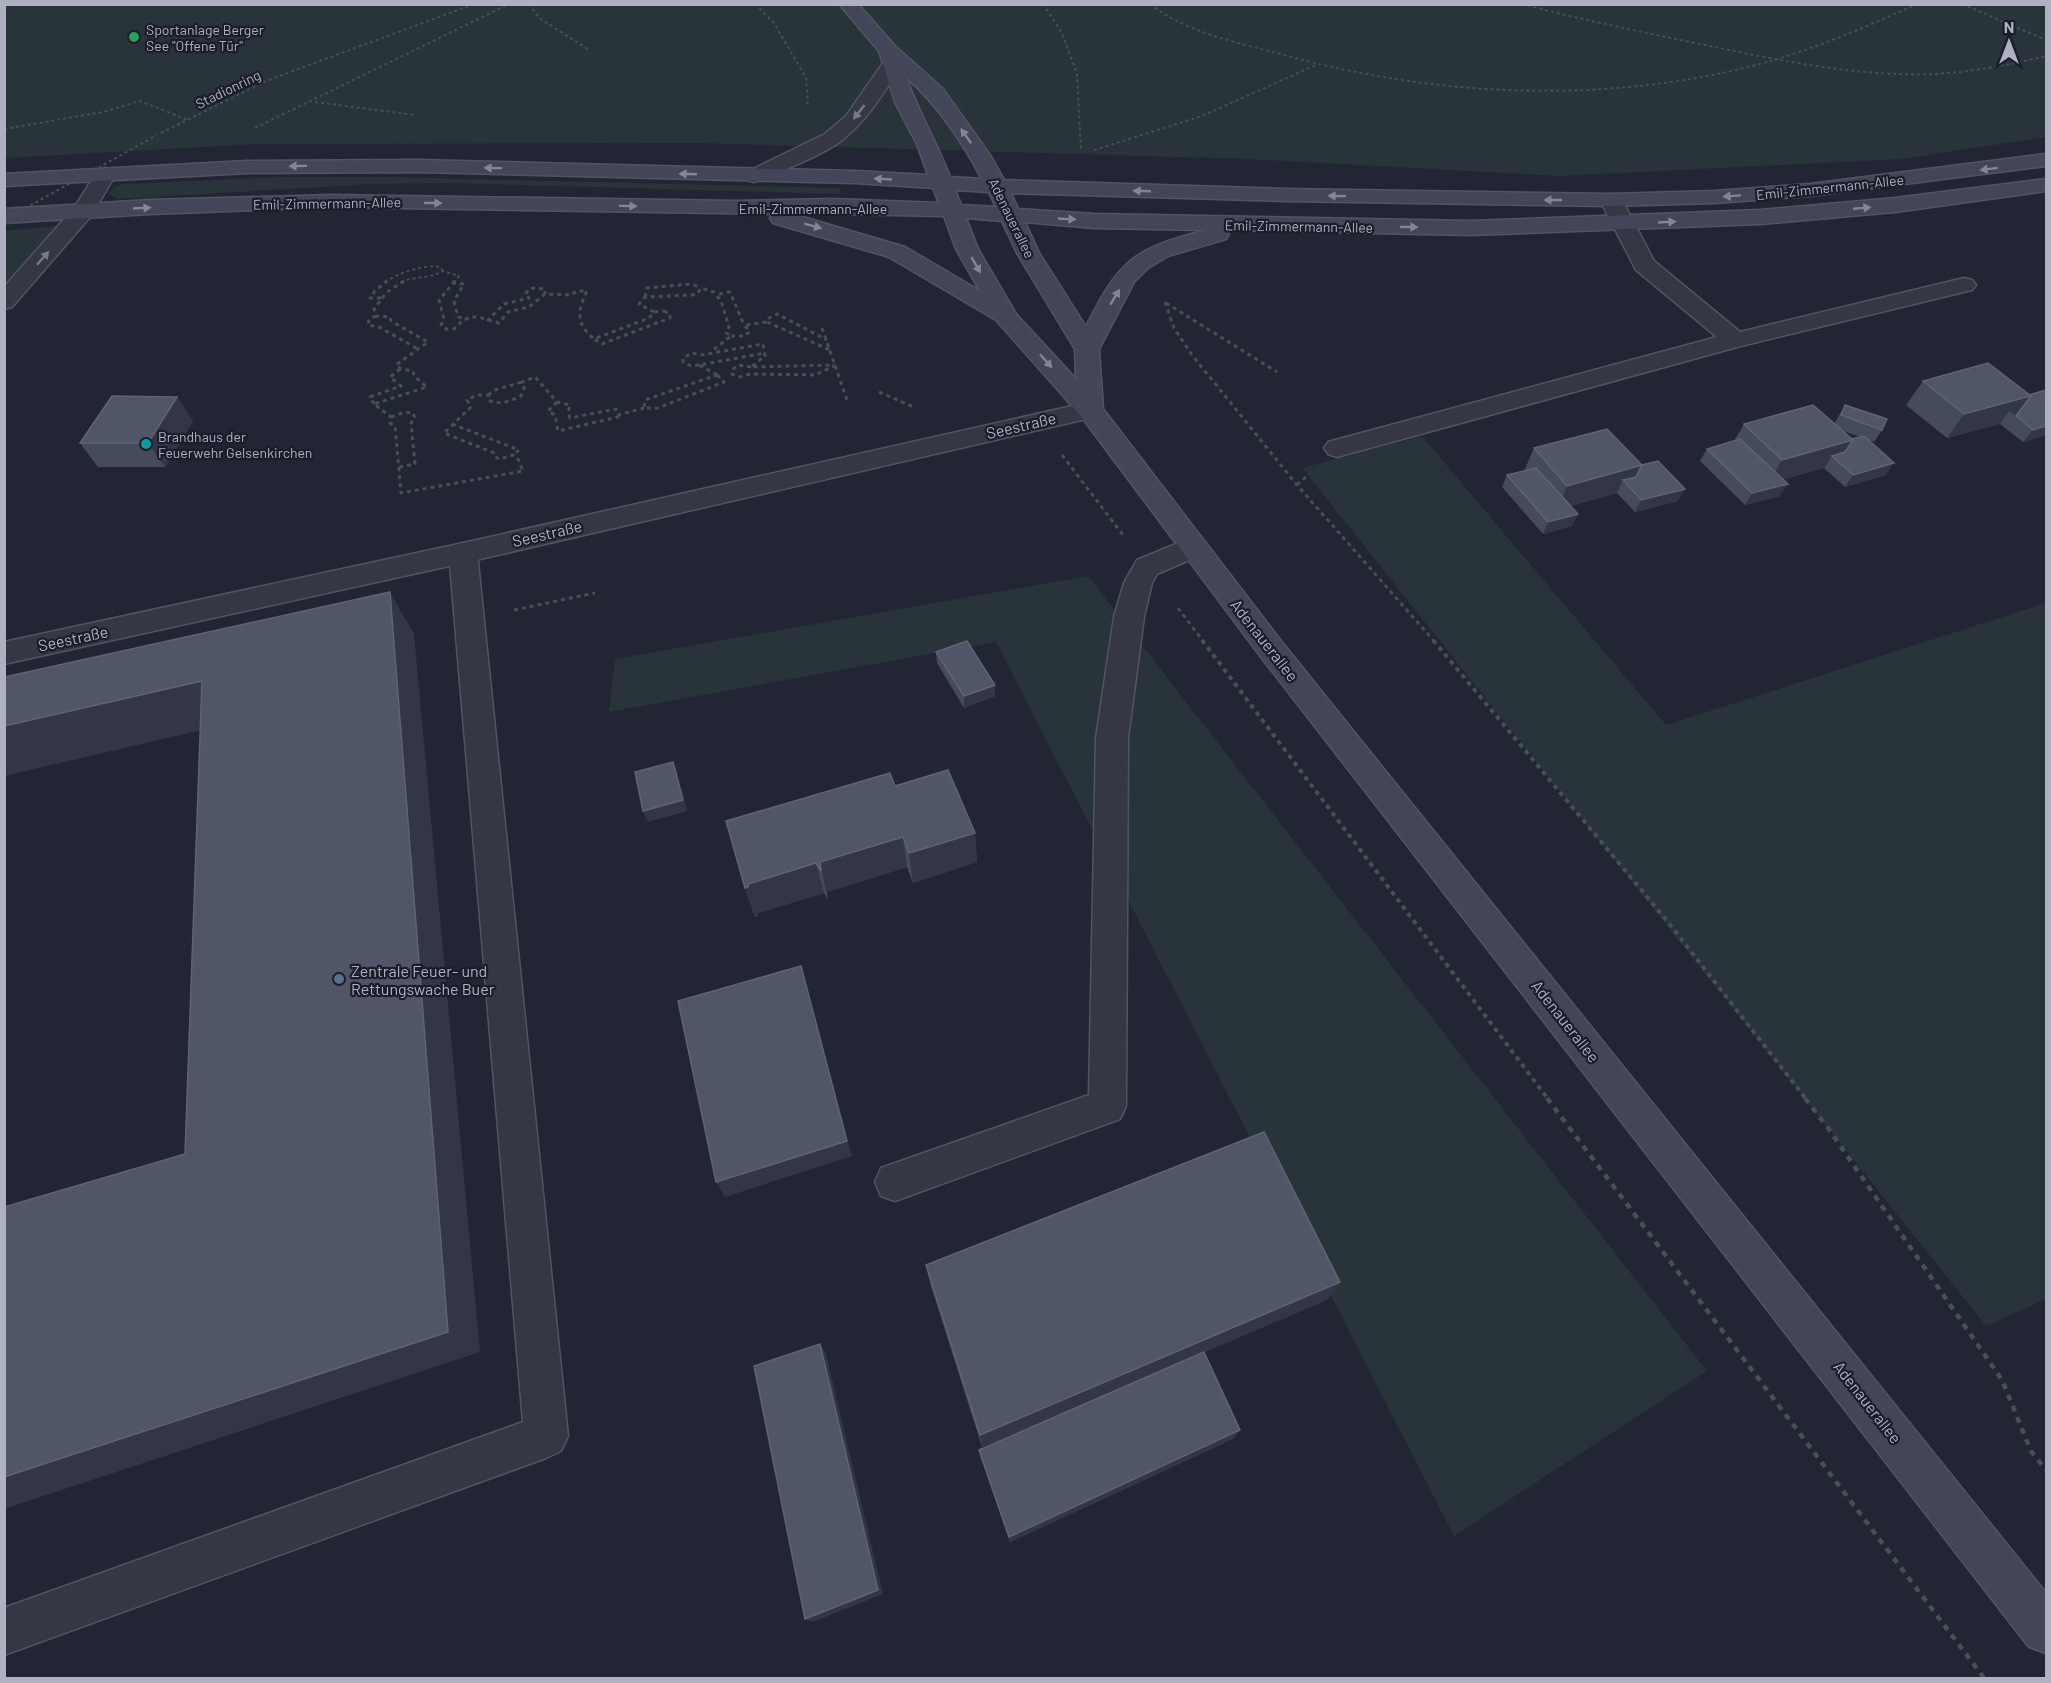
<svg xmlns="http://www.w3.org/2000/svg" width="2051" height="1683" font-family="Barlow,sans-serif">
	<style>
		.green { fill: #283439 }
		.lines { fill: none; stroke-linecap: round; stroke-linejoin: round }
		.lane-casing { stroke: #525463; stroke-width: 3 }
		.street-casing { stroke: #525463; stroke-width: 3 }
		.secondary-casing { stroke: #525463; stroke-width: 3 }
		.path-far3 { stroke: #455057; stroke-width: 2; stroke-dasharray: 3 3; stroke-linecap: butt }
		.path-far2 { stroke: #455057; stroke-width: 3; stroke-dasharray: 4 4; stroke-linecap: butt }
		.path-far1 { stroke: #455057; stroke-width: 4; stroke-dasharray: 4.5 4.5; stroke-linecap: butt }
		.path { stroke: #455057; stroke-width: 4.5; stroke-dasharray: 6 6; stroke-linecap: butt }
		.lane { fill: #353745; fill-rule: evenodd }
		.street { fill: #353745; fill-rule: evenodd }
		.secondary { fill: #434558; fill-rule: evenodd }
		.path-bridge { stroke: #455057; stroke-width: 2; stroke-dasharray: 3 3; stroke-linecap: butt }
		.wall { fill: #464a5d; fill-rule: evenodd }
		.shaded-wall { fill: #333648 }
		.building { fill: #515568; stroke: #606376; stroke-width: 1.5 }
		.oneway { fill: #787a8a }
		.oneway2 { fill: #848698 }
		.leisure-dot { fill: #2e9e5b; stroke: #1b1d2a; stroke-width: 2 }
		.culture-dot { fill: #0f9aa8; stroke: #1b1d2a; stroke-width: 2 }
		.service-dot { fill: #5c6f8a; stroke: #1b1d2a; stroke-width: 2 }
		.labels { text-anchor: middle; dominant-baseline: central; stroke-width: 4.5; stroke-linejoin: round; paint-order: stroke }
		.far-poi-label { font-size: 14px; fill: #afb1c2; stroke: #1b1d2a; text-anchor: start }
		.far-street-label { font-size: 14px; fill: #afb1c2; stroke: #1b1d2a }
		.street-label { font-size: 16px; fill: #afb1c2; stroke: #1b1d2a }
		.poi-label { font-size: 16px; fill: #afb1c2; stroke: #1b1d2a; text-anchor: start }
	</style>
	<rect width="100%" height="100%" fill="#222534"/>
	<g class="green">
		<path d="M4 5H2046V137L1902 159 1561 176 1246 159 696 143 257 144 5 158Z"/>
		<path d="M276 177H388L839 188 841 194 447 183 373 184 118 199 109 194 114 187 123 184Z"/>
		<path d="M67 225 5 296V231Z"/>
		<path d="M1422 436 1666 725 2046 603V1299L1986 1326 1302 468Z"/>
		<path d="M1088 576 1707 1371 1454 1536 996 642 609 712 615 659Z"/>
	</g>
	<g class="lines">
		<defs>
			<g id="lane">
				<path d="M105 168 112 170 116 174 91 216 12 307 4 309V287L74 208 98 170Z"/>
				<path d="M1611 194 1619 195 1622 200 1654 261 1740 332 1964 278 1972 280 1976 285 1972 290 1741 346 1337 457 1328 454 1324 448 1328 442 1717 337 1636 270 1600 200 1603 195Z"/>
				<path d="M1193 537 1203 540 1207 547 1203 554 1157 574 1152 583 1144 617 1128 738 1126 1106 1120 1119 895 1201 881 1196 875 1182 881 1168 1089 1095 1096 738 1114 617 1124 583 1137 560Z"/>
				<path d="M463 543 473 546 477 553 568 1436 561 1451 546 1458 4 1655V1608L523 1422 449 553 453 546Z"/>
			</g>
			<g id="street">
				<path d="M892 58 899 60 902 64C884 92 868 120 841 141 821 156 785 169 761 180L754 182 747 180 743 176 747 172 825 134 846 116 885 60Z"/>
				<path d="M1090 402 1099 404 1103 410 1099 416 463 563 4 664V642L463 543Z"/>
			</g>
			<path id="secondary" d="M839 4H858L895 46 943 89 990 155 1004 180 1286 189 1611 194 1715 191 1810 184 2046 154V166L1810 196 1715 203 1611 206 1286 201 1011 193 1018 209 1094 214 1471 221 1760 210 1895 198 2046 179V191L1895 212 1760 224 1471 235 1226 230 1229 234 1226 239 1168 256 1148 268 1134 282 1099 349 1103 409 1281 641 2046 1593V1653L2029 1647 1261 657 1081 416 996 320 889 257 773 223 770 218 773 214 332 207 150 214 4 223V209L150 200 332 195 735 201 832 199 939 203 933 188 855 183 418 172 247 173 4 186V174L247 161 418 160 855 171 928 175 917 144 895 102 879 51ZM906 77C938 105 962 141 982 179L950 177C937 143 918 111 906 77ZM955 190 989 192 996 207 961 205ZM789 213 944 216 956 249 980 291 905 247ZM966 218 1002 221 1017 253 1075 349 1076 379 1016 314 978 249ZM1025 222 1094 228 1207 230C1134 248 1119 260 1086 327L1039 253Z"/>
		</defs>
		<use href="#lane" class="lane-casing"/>
		<use href="#street" class="street-casing"/>
		<use href="#secondary" class="secondary-casing"/>
		<g class="path-far3">
			<path d="M529 4 539 18 588 49"/>
			<path d="M755 4 774 23 806 78 808 107"/>
			<path d="M1043 4 1062 33 1077 74 1081 151"/>
			<path d="M1150 4C1187 33 1236 42 1280 54 1435 97 1604 105 1760 64 1815 49 1866 27 1917 4"/>
			<path d="M1522 4C1579 19 1637 31 1695 43 1773 59 1854 77 1934 74 1972 72 2009 65 2046 56"/>
			<path d="M1962 4 2046 40"/>
			<path d="M315 102 415 115"/>
			<path d="M255 128 509 4"/>
			<path d="M4 129 103 112 140 101 188 120"/>
			<path d="M161 133 266 81 474 4"/>
			<path d="M1094 150 1202 116 1316 65"/>
			<path d="M385 282C399 273 423 264 440 267L443 271"/>
			<path d="M401 282C415 276 430 279 443 271L459 276 454 282"/>
		</g>
		<g class="path-far2">
			<path d="M404 281 386 293 374 309 376 316 390 317 391 321 428 342 396 365 401 369 413 371 414 376 427 387 374 404 391 417 390 423 395 426 401 493 523 471 518 459 513 455 500 459 495 457 494 453 444 433 471 407 467 400 477 395H488V400C500 406 510 401 521 396L525 386 522 382 535 377 557 402 570 405 568 412 570 418 616 409 618 415 644 408"/>
			<path d="M455 281 439 300 444 319 441 325 446 329H454C470 311 478 317 499 323L508 312 529 307 545 294 572 295 576 291H587C577 311 576 324 594 339"/>
			<path d="M452 283 464 284 454 301 458 317 464 318"/>
			<path d="M719 294 730 292 744 325"/>
			<path d="M645 297 647 288 691 284 701 288"/>
			<path d="M381 298H370L375 291 387 281"/>
			<path d="M1165 302 1174 328 1192 355 1297 485 1434 641"/>
			<path d="M1166 303 1277 372"/>
			<path d="M664 311 670 314V318L602 344 594 339 649 318 654 312Z"/>
			<path d="M654 312 639 304 645 297 692 295 697 294 701 288 714 292 721 301 729 327 726 333 731 336 712 351"/>
			<path d="M376 316 369 319 368 325 379 327 418 349"/>
			<path d="M487 321 504 304 529 298 525 294 531 288 545 289V294"/>
			<path d="M767 322 830 350"/>
			<path d="M822 328 847 400"/>
			<path d="M731 336H745L750 331 744 325 767 322 769 318 777 314 827 340"/>
			<path d="M699 365 691 366 683 362V358L692 353 701 355 763 344 765 356 751 367 835 365"/>
			<path d="M751 367 738 365 732 370V374L739 377 750 374 815 375 834 366"/>
			<path d="M717 375 724 382 658 408H644L645 400Z"/>
			<path d="M717 375 699 365 765 353"/>
			<path d="M879 392 916 408"/>
			<path d="M488 395 495 390 522 382"/>
			<path d="M557 402 548 411 555 415 558 431 618 417V415"/>
			<path d="M374 404 370 397 401 386 390 377 400 369"/>
			<path d="M391 417 405 412 413 413 415 418 411 423 415 464 399 467"/>
			<path d="M452 424 519 450 513 455"/>
			<path d="M1062 455 1123 535"/>
			<path d="M1297 485 1308 475"/>
			<path d="M1178 608 1203 641"/>
			<path d="M514 610 595 593"/>
		</g>
		<g class="path-far1">
			<path d="M1202 640 1548 1099"/>
			<path d="M1433 640 1668 922 1806 1099"/>
		</g>
		<g class="path">
			<path d="M1547 1098 1984 1678"/>
			<path d="M1805 1098 1828 1128 2002 1380 2031 1451 2046 1470"/>
		</g>
		<use href="#lane" class="lane"/>
		<use href="#street" class="street"/>
		<use href="#secondary" class="secondary"/>
		<path class="path-bridge" d="M4 220 157 135"/>
	</g>
	<g class="wall">
		<path d="M1988 363 2046 435 2023 442 2000 424 1947 438 1906 405 1923 381Z"/>
		<path d="M177 397 193 421 165 467H98L80 443Z"/>
		<path d="M1845 405 1882 430 1874 442 1868 440 1886 475 1845 487 1824 468 1783 479 1780 496 1745 505 1700 461 1707 449 1734 441 1744 424H1834ZM1841 430 1860 437 1851 439Z"/>
		<path d="M1534 448 1678 501 1635 512 1617 493 1570 506 1578 514 1572 526 1543 534 1502 487 1507 475 1524 471Z"/>
		<path d="M936 652 995 685V696L964 708 937 663Z"/>
		<path d="M895 786 975 833 977 862 913 883 907 867 827 892 828 900 824 893 758 913V916L755 917 745 888Z"/>
		<path d="M926 1265 1340 1282 1327 1300 1204 1352 1240 1430 1233 1439 1010 1542 981 1458 979 1450 1162 1370 982 1447 930 1283Z"/>
	</g>
	<g class="shaded-wall">
		<path d="M2031 396 2016 416 2009 411 2000 424 1947 438 1964 414Z"/>
		<path d="M177 397 193 421 165 467 148 443Z"/>
		<path d="M2046 426V435L2023 442 2033 430Z"/>
		<path d="M1853 440 1839 461 1832 456 1824 468 1768 484 1782 460Z"/>
		<path d="M1894 463 1886 475 1845 487 1853 475Z"/>
		<path d="M1642 465 1630 489 1623 480 1617 493 1557 509 1567 486Z"/>
		<path d="M1788 484 1780 496 1745 505 1752 493Z"/>
		<path d="M1685 489 1678 501 1635 512 1641 500Z"/>
		<path d="M1578 514 1572 526 1543 534 1548 522Z"/>
		<path d="M390 592 414 634 480 1352 4 1509V1477L448 1332Z"/>
		<path d="M202 681 236 722 4 776V726Z"/>
		<path d="M995 685V696L964 708V696Z"/>
		<path d="M673 762 677 773 687 811 648 822 643 811Z"/>
		<path d="M975 833 977 862 913 883 909 853Z"/>
		<path d="M903 837 907 867 827 892 828 900 820 862Z"/>
		<path d="M816 863 824 893 758 913V916L755 917 745 888 748 884Z"/>
		<path d="M801 966 852 1156 725 1197 716 1182Z"/>
		<path d="M1340 1282 1327 1300 982 1447 980 1435Z"/>
		<path d="M820 1344 826 1354 883 1594 813 1622 805 1619Z"/>
		<path d="M1240 1430 1233 1439 1010 1542 1009 1537Z"/>
	</g>
	<g class="building">
		<path d="M1988 363 2031 396 1964 414 1923 381Z"/>
		<path d="M2046 390V426L2033 430 2016 416 2031 396 2029 395Z"/>
		<path d="M112 396 177 397 148 443H80Z"/>
		<path d="M1813 405 1853 440 1782 460 1744 424Z"/>
		<path d="M1845 405 1887 419 1882 430 1841 415Z"/>
		<path d="M1607 429 1642 465 1567 486 1534 448Z"/>
		<path d="M1864 436 1894 463 1853 475 1832 456 1845 452 1853 440 1851 439Z"/>
		<path d="M1740 439 1788 484 1752 493 1707 449Z"/>
		<path d="M1658 461 1685 489 1641 500 1623 480 1636 477 1642 465Z"/>
		<path d="M1536 468 1578 514 1548 522 1507 475Z"/>
		<path d="M390 592 448 1332 4 1477V1207L185 1154 202 681 4 726V677Z"/>
		<path d="M967 641 995 685 964 696 936 652Z"/>
		<path d="M673 762 683 800 643 811 635 772Z"/>
		<path d="M948 770 975 833 909 853 903 837 820 862 821 871 816 863 748 884V887L745 888 726 821 890 773 895 786Z"/>
		<path d="M801 966 847 1141 716 1182 678 1001Z"/>
		<path d="M1264 1132 1340 1282 980 1435 926 1265Z"/>
		<path d="M820 1344 878 1590 805 1619 754 1366Z"/>
		<path d="M1204 1352 1240 1430 1009 1537 979 1450Z"/>
	</g>
	<defs><path id="oneway-solid" d="M-6-.8H1V-3.2L6.5 0L1 3.2V.8H-6Z" transform="scale(1.5)"/></defs>
	<g class="oneway">
		<use href="#oneway-solid" transform="translate(859 112) rotate(128)"/>
		<use href="#oneway-solid" transform="translate(43 258) rotate(-48)"/>
	</g>
	<g class="oneway2">
		<use href="#oneway-solid" transform="translate(966 136) rotate(-125)"/>
		<use href="#oneway-solid" transform="translate(298 166) rotate(179)"/>
		<use href="#oneway-solid" transform="translate(493 168) rotate(-179)"/>
		<use href="#oneway-solid" transform="translate(1989 169) rotate(173)"/>
		<use href="#oneway-solid" transform="translate(688 174) rotate(-178)"/>
		<use href="#oneway-solid" transform="translate(883 179) rotate(-177)"/>
		<use href="#oneway-solid" transform="translate(1142 191) rotate(-178)"/>
		<use href="#oneway-solid" transform="translate(1337 196) rotate(-179)"/>
		<use href="#oneway-solid" transform="translate(1732 196) rotate(176)"/>
		<use href="#oneway-solid" transform="translate(1553 200) rotate(180)"/>
		<use href="#oneway-solid" transform="translate(433 203) rotate(1)"/>
		<use href="#oneway-solid" transform="translate(628 206) rotate(1)"/>
		<use href="#oneway-solid" transform="translate(142 208) rotate(-3)"/>
		<use href="#oneway-solid" transform="translate(1862 208) rotate(-5)"/>
		<use href="#oneway-solid" transform="translate(1067 219) rotate(3)"/>
		<use href="#oneway-solid" transform="translate(1667 222) rotate(-3)"/>
		<use href="#oneway-solid" transform="translate(813 226) rotate(15)"/>
		<use href="#oneway-solid" transform="translate(1409 227) rotate(1)"/>
		<use href="#oneway-solid" transform="translate(976 265) rotate(60)"/>
		<use href="#oneway-solid" transform="translate(1115 297) rotate(-59)"/>
		<use href="#oneway-solid" transform="translate(1046 361) rotate(48)"/>
	</g>
	<circle class="leisure-dot" cx="134" cy="37" r="6"/>
	<circle class="culture-dot" cx="146" cy="444" r="6"/>
	<circle class="service-dot" cx="339" cy="979" r="6"/>
	<g class="labels">
		<g class="far-poi-label">
			<text x="146" y="29">Sportanlage Berger<tspan x="146" dy="16">See "Offene Tür"</tspan></text>
			<text x="158" y="436">Brandhaus der<tspan x="158" dy="16">Feuerwehr Gelsenkirchen</tspan></text>
		</g>
		<g class="far-street-label">
			<text transform="translate(228 89) rotate(-26)">Stadionring</text>
			<text transform="translate(1830 187) rotate(-6)">Emil-Zimmermann-Allee</text>
			<text transform="translate(327 203) rotate(-1)">Emil-Zimmermann-Allee</text>
			<text x="813" y="208">Emil-Zimmermann-Allee</text>
			<text transform="translate(1012 218) rotate(64)">Adenauerallee</text>
			<text transform="translate(1299 226) rotate(1)">Emil-Zimmermann-Allee</text>
		</g>
		<g class="street-label">
			<text transform="translate(1021 425) rotate(-13)">Seestraße</text>
			<text transform="translate(547 533) rotate(-13)">Seestraße</text>
			<text transform="translate(73 638) rotate(-12)">Seestraße</text>
			<text transform="translate(1265 640) rotate(52)">Adenauerallee</text>
			<text transform="translate(1566 1021) rotate(52)">Adenauerallee</text>
			<text transform="translate(1868 1402) rotate(52)">Adenauerallee</text>
		</g>
		<g class="poi-label">
			<text x="351" y="970">Zentrale Feuer- und<tspan x="351" dy="18">Rettungswache Buer</tspan></text>
		</g>
	</g>
	<rect width="2051" height="1683" fill="none" stroke="#afb1c2" stroke-width="12"/>
	<g transform="translate(2009 42)" stroke="#1b1d2a" stroke-width="4.5" paint-order="stroke">
	<path d="M0-4.5L10 22L0 15L-10 22Z" fill="#afb1c2"/>
	<text y="-9" font-size="16" font-weight="bold" text-anchor="middle" fill="#afb1c2">N</text>
	</g>
</svg>
